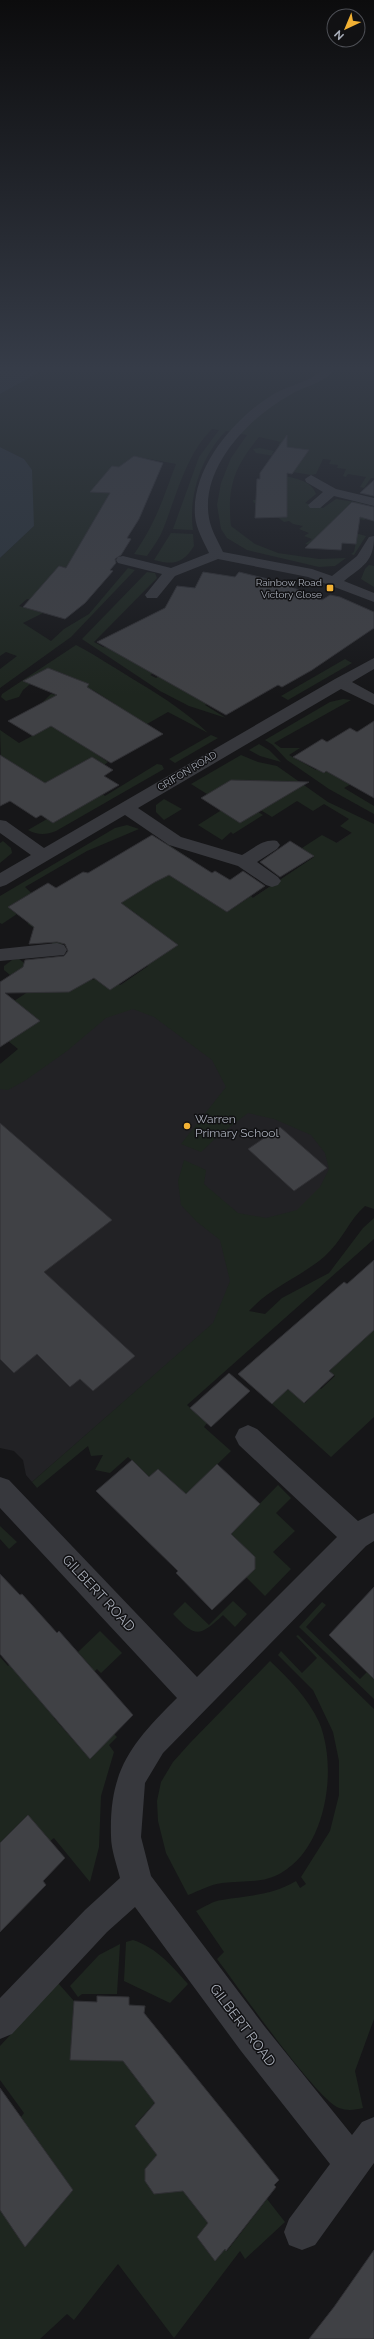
<svg xmlns="http://www.w3.org/2000/svg" width="374" height="2339" font-family="Raleway,sans-serif">
	<style>
		.built { fill: #222225 }
		.green { fill: #1e261f }
		.water { fill: #2c353c }
		.building { fill: #404145; stroke: #303034 }
		.lines { fill: none; stroke-linecap: round; stroke-linejoin: round }
		.minor { fill: #37383d; fill-rule: evenodd }
		.poi-dot { fill: #f2b134; stroke: #111113; stroke-width: 1.5 }
		.labels { text-anchor: middle; dominant-baseline: central; stroke-width: 3; stroke-linejoin: round; paint-order: stroke }
		.far-poi-label { font-size: 10px; fill: #a8adb8; stroke: #111113; text-anchor: end }
		.far-street-label { font-size: 10px; fill: #a8adb8; stroke: #111113 }
		.poi-label { font-size: 12px; fill: #a8adb8; stroke: #111113; text-anchor: start }
		.near-street-label { font-size: 14px; fill: #a8adb8; stroke: #111113 }
	</style>
	<rect width="100%" height="100%" fill="#161618"/>
	<path class="built" d="M362 826 374 1187 213 1324 32 1482 26 1475 23 1460 14 1451 0 1448V1064Z"/>
	<g class="green">
		<path d="M49 367H374V478H371L364 488 360 487 366 477 348 474 346 477 343 476 346 469 337 468 338 465 329 464 331 460 323 459 316 474 311 475 274 469 298 460 256 453 253 449 260 448 274 451 272 454 302 459 309 450 278 445 281 442 259 437C234 467 227 487 231 526L255 544 278 553 319 559 346 558 335 566 319 567 247 550 227 538 221 529 217 505 221 483 231 458 247 435 226 431C202 455 188 496 193 530L173 529 199 457 219 430 212 429C186 455 177 494 164 527 160 538 153 547 147 556L134 554C156 523 163 498 176 464L134 456 99 485H95L93 492 120 494 104 531 89 529 87 532 83 571 59 566 50 605 27 599 19 606 43 613 23 623 51 641 64 629 89 614 128 568 135 570 71 637 0 688V669L17 656 6 652 0 656V558L34 526 24 459 0 447V394Z"/>
		<path d="M272 474C288 477 311 478 316 494L305 503 323 508 336 499 362 503 351 515 366 519 364 520 345 516 338 524 331 522 328 526 366 536 354 555 351 554 354 552 357 536 320 533 316 546 305 544 312 539 304 536 309 533 299 529 303 526 293 524 289 521 284 522 276 516 269 518 264 514 246 520 263 514 269 502 254 503 253 500H258Z"/>
		<path d="M171 533 193 534 194 546C183 564 173 565 154 560Z"/>
		<path d="M369 565 374 566V587L361 579 365 569Z"/>
		<path d="M147 572 155 573 157 578 94 642 103 647 192 652 150 675 156 678 180 665 224 694 205 705 226 718 189 706 160 691 82 639Z"/>
		<path d="M76 645C99 657 119 671 141 684 166 699 187 713 208 733L168 712 147 724 163 734 162 735 140 722 87 748 108 762 104 765 92 757 70 769 105 796 157 764 162 765 164 769 56 831C46 835 37 835 28 830L47 819 53 823 76 810 34 776 2 793 0 730 19 743 32 736 28 733 49 723 115 704 93 690 76 699 45 704 43 702 51 694 72 697 89 684 59 672 43 683 35 680 23 690 19 697 6 701 1 697 2 694Z"/>
		<path d="M345 659 352 663 288 700 281 696Z"/>
		<path d="M343 699 351 700 274 743 281 748H300L289 755 316 770 333 759 369 774 344 788 374 806V814L329 789 287 760 273 745 265 740 330 702Z"/>
		<path d="M211 735 218 738 175 763 169 759Z"/>
		<path d="M259 744 269 750 281 762 260 756 249 750Z"/>
		<path d="M241 755 258 762 277 766 328 802 374 824V1209L365 1206C349 1220 342 1241 325 1256 301 1277 272 1286 249 1311L265 1314 282 1298 329 1273 363 1228 374 1218V1239L187 1405 207 1423 204 1427 231 1451 195 1486 238 1526 278 1485 291 1498 276 1513 295 1531 273 1552 291 1569 265 1596 246 1577 255 1564V1557L226 1529 214 1540 173 1482 158 1469 149 1477 128 1457 110 1473 95 1470 103 1455 91 1456 88 1446 37 1488 32 1482 213 1323 230 1281 220 1240 197 1222 181 1205 178 1181 184 1160 206 1170 204 1184 238 1213 266 1218 297 1210 320 1187 329 1169 325 1153 311 1135 274 1119 248 1113 217 1137 201 1152 181 1144 226 1087 212 1060 154 1017 133 1009 106 1018 67 1051 26 1080 8 1090 0 1089V1064L18 1049 2 1036 40 1021 14 1001 43 982 13 974 10 975 4 970V966L12 960 19 959 28 966 87 975 93 980 95 978 121 985 148 966 135 924 143 919 131 910 107 925 63 944H52L54 934 32 933 34 928 28 924V895L8 907 17 914 2 924 0 923V896L115 828 127 825 139 829 87 851 25 887 42 903 166 843 201 866 179 881 200 895 226 878 230 880 204 897 227 912 251 896 253 898 314 857 302 848 322 835 337 843 352 833 340 826 349 819 324 804 313 811 297 801 272 817 259 809 293 791 277 781 231 780 255 810 263 815 233 834 231 832 222 840 198 825 231 804 207 794 191 784Z"/>
		<path d="M164 799 182 809 164 820 156 812V805Z"/>
		<path d="M3 841 11 848 12 853 0 863V843Z"/>
		<path d="M367 1325 374 1330V1417L331 1457 272 1404 288 1389 305 1403 318 1390 306 1380 308 1378 321 1389 335 1376 329 1371 344 1357Z"/>
		<path d="M0 1526 17 1542 9 1549 0 1539Z"/>
		<path d="M233 1601 247 1614 235 1627 223 1615C199 1637 196 1638 173 1614L185 1602 209 1625Z"/>
		<path d="M322 1602 326 1605 306 1627 360 1679 367 1672 369 1674H374V1699L299 1627Z"/>
		<path d="M100 1631 122 1653 101 1673 97 1669 81 1684 84 1689 54 1718 90 1759 114 1734 117 1737 109 1745 114 1752 101 1796 99 1847 90 1882 54 1838 50 1841 28 1815 0 1843V1657L8 1666 40 1636 49 1709 92 1668 78 1652Z"/>
		<path d="M298 1635 374 1709V2019L355 2071 363 2108C355 2110 347 2111 339 2108 317 2100 236 1984 217 1959L224 1952 196 1911C204 1907 213 1901 222 1900 249 1895 271 1896 296 1881L300 1888 306 1884 301 1877 330 1831 339 1795V1761L333 1732 313 1690 278 1655 281 1651 302 1673 317 1658 296 1636Z"/>
		<path d="M270 1661C289 1679 308 1698 319 1722 338 1767 327 1847 281 1873 263 1884 243 1880 222 1883 211 1884 199 1891 188 1895L166 1853 158 1821 157 1801 161 1782 173 1762 190 1743Z"/>
		<path d="M133 1940C157 1948 172 1966 188 1984L170 2003 124 1981 126 1942Z"/>
		<path d="M120 1944 117 1994H82L78 1997 70 1986 99 1955Z"/>
		<path d="M58 1983 74 2001 70 2060 143 2061 132 2073 145 2090 164 2069 173 2082 135 2125 157 2155C143 2172 141 2176 154 2194L164 2193 176 2179 224 2148 186 2195 208 2223 197 2237 215 2261 225 2249 227 2251 267 2199 285 2222 245 2259 240 2251 174 2338 118 2264 74 2320 67 2314 40 2339H0V2210L25 2247 73 2190 21 2117 24 2113 0 2080V2046Z"/>
	</g>
	<g class="water">
		<path d="M0 367H49L0 394Z"/>
		<path d="M0 447 24 459 32 470 34 526 0 558Z"/>
	</g>
	<g class="building">
		<path d="M287 435V447L309 450 292 474 287 473V517L255 518 257 479H260V473Z"/>
		<path d="M134 456 163 463 139 519 127 538 131 539 121 555 115 559 116 563 110 570 113 571 85 603 65 619 23 607 59 566 66 568 110 493 90 492 112 466 119 467Z"/>
		<path d="M374 480V496L360 493Z"/>
		<path d="M352 502 374 507V521L360 517 356 544 342 543 341 550 305 548Z"/>
		<path d="M203 572 235 577 239 572 280 582 322 600 330 595 340 597 374 612V628L312 670 282 687 278 685 226 715 97 642 165 608 177 586 195 588Z"/>
		<path d="M48 668 89 684 87 687 163 734 111 763 51 726 33 736 8 721 57 695 23 681Z"/>
		<path d="M374 721V798L326 771 324 773 293 757 322 739 327 742 350 728 357 732Z"/>
		<path d="M0 755 45 783 92 757 113 770 104 776 119 785 53 823 41 815 36 818 10 801 0 806Z"/>
		<path d="M231 780 309 782 240 823 201 798Z"/>
		<path d="M152 835 212 873 215 871 230 880 243 871 265 886 227 912 169 875 155 882 121 903 178 945 110 990 94 978 69 992 5 993 40 1021 0 1047V982L23 967 25 960 64 956 68 951 65 944 57 942 29 944 34 927 8 907 48 883 56 888 83 872 88 873Z"/>
		<path d="M290 841 314 856 280 877 260 862Z"/>
		<path d="M0 1123 112 1220 44 1272 135 1356 93 1391 80 1379 70 1387 37 1354 14 1373 0 1359Z"/>
		<path d="M280 1127 327 1168 294 1191 248 1149Z"/>
		<path d="M374 1260V1330L329 1371 334 1375 304 1403 288 1389 272 1404 238 1374 344 1282 347 1284Z"/>
		<path d="M229 1373 250 1391 211 1427 190 1408Z"/>
		<path d="M132 1460 149 1477 158 1469 186 1494 217 1464 260 1504 231 1534 255 1557V1569L212 1610 176 1573 178 1571 96 1491Z"/>
		<path d="M0 1574 20 1595 22 1594 57 1633 59 1631 133 1715 90 1759 0 1654Z"/>
		<path d="M374 1587V1679L329 1635Z"/>
		<path d="M28 1815 65 1858 43 1881 46 1885 0 1932V1843Z"/>
		<path d="M97 1996 129 1997V2005L145 2006 144 2013 279 2180 274 2185 276 2187 226 2251 225 2249 215 2261 197 2237 208 2223 183 2191 154 2194 145 2181V2169L157 2155 135 2126 155 2103 123 2061 70 2060 74 2001 97 2002Z"/>
		<path d="M0 2088 73 2190 25 2247 0 2210Z"/>
		<path d="M374 2250V2339H309L334 2307Z"/>
	</g>
	<g class="lines">
		<g class="minor">
			<path d="M325 367H336C325 384 306 385 290 395 250 417 200 467 209 518 211 530 218 541 223 552L312 569 332 576 357 556 369 537 374 536C374 562 363 566 344 581L374 593V602L308 577 218 559 175 576 157 598H147L145 595 162 574 118 563 116 560 118 557 123 556 171 568 209 553C204 542 196 529 195 516 191 468 235 417 274 394 290 385 313 381 325 367Z"/>
			<path d="M311 475 336 489 374 498V506L334 496 320 508H310L308 505 323 492 306 482 305 479Z"/>
			<path d="M374 658V669L352 682 374 694V705L341 689 138 808 181 837 242 855C253 849 264 838 277 841L280 845 277 849 257 862 278 877 281 881 278 885 272 887 266 885 238 866 169 845 125 815 6 885 0 887V873L31 855 0 833V820L6 821 44 848 335 679Z"/>
			<path d="M57 943 64 945 67 950 64 955 0 961V949Z"/>
			<path d="M248 1425 257 1429 358 1521 374 1513V1541L366 1546 163 1753 145 1783 141 1837 151 1876 265 2027 352 2135 362 2122 374 2117V2163L315 2245 302 2250 289 2245 284 2232 289 2219 330 2164 241 2051 135 1907 107 1932 12 2034 0 2039V1998L85 1910 120 1878C117 1865 111 1850 111 1836 109 1769 132 1743 177 1698L0 1508V1477L9 1480 197 1677 337 1537 239 1445 235 1437 239 1429Z"/>
		</g>
	</g>
	<linearGradient id="sky" x2="0" y2="1"><stop stop-color="#0c0c0d"/><stop offset="0.53" stop-color="#363c48"/><stop offset="1" stop-color="#363c48" stop-opacity="0"/></linearGradient>
	<rect width="374" height="695" fill="url(#sky)"/>
	<g class="poi-dot">
		<rect x="326" y="584" width="8" height="8" rx="2"/>
		<circle cx="187" cy="1126" r="4"/>
	</g>
	<g class="labels">
		<g class="far-poi-label">
			<text x="322" y="582">Rainbow Road<tspan x="322" dy="12">Victory Close</tspan></text>
		</g>
		<g class="far-street-label">
			<text transform="translate(187 771) rotate(-31)">GRIFON ROAD</text>
		</g>
		<g class="poi-label">
			<text x="195" y="1119">Warren<tspan x="195" dy="14">Primary School</tspan></text>
		</g>
		<g class="near-street-label">
			<text transform="translate(99 1593) rotate(47)">GILBERT ROAD</text>
			<text transform="translate(243 2025) rotate(53)">GILBERT ROAD</text>
		</g>
	</g>
	<g transform="translate(346 28) rotate(224)"><circle r="19" fill="#111113" stroke="#4d4f55"/>
	<path d="M0-3L7 15L0 10L-7 15Z" fill="#f2b134"/>
	<text y="-6" font-size="11" font-weight="bold" text-anchor="middle" fill="#a8adb8">N</text>
	</g>
</svg>
